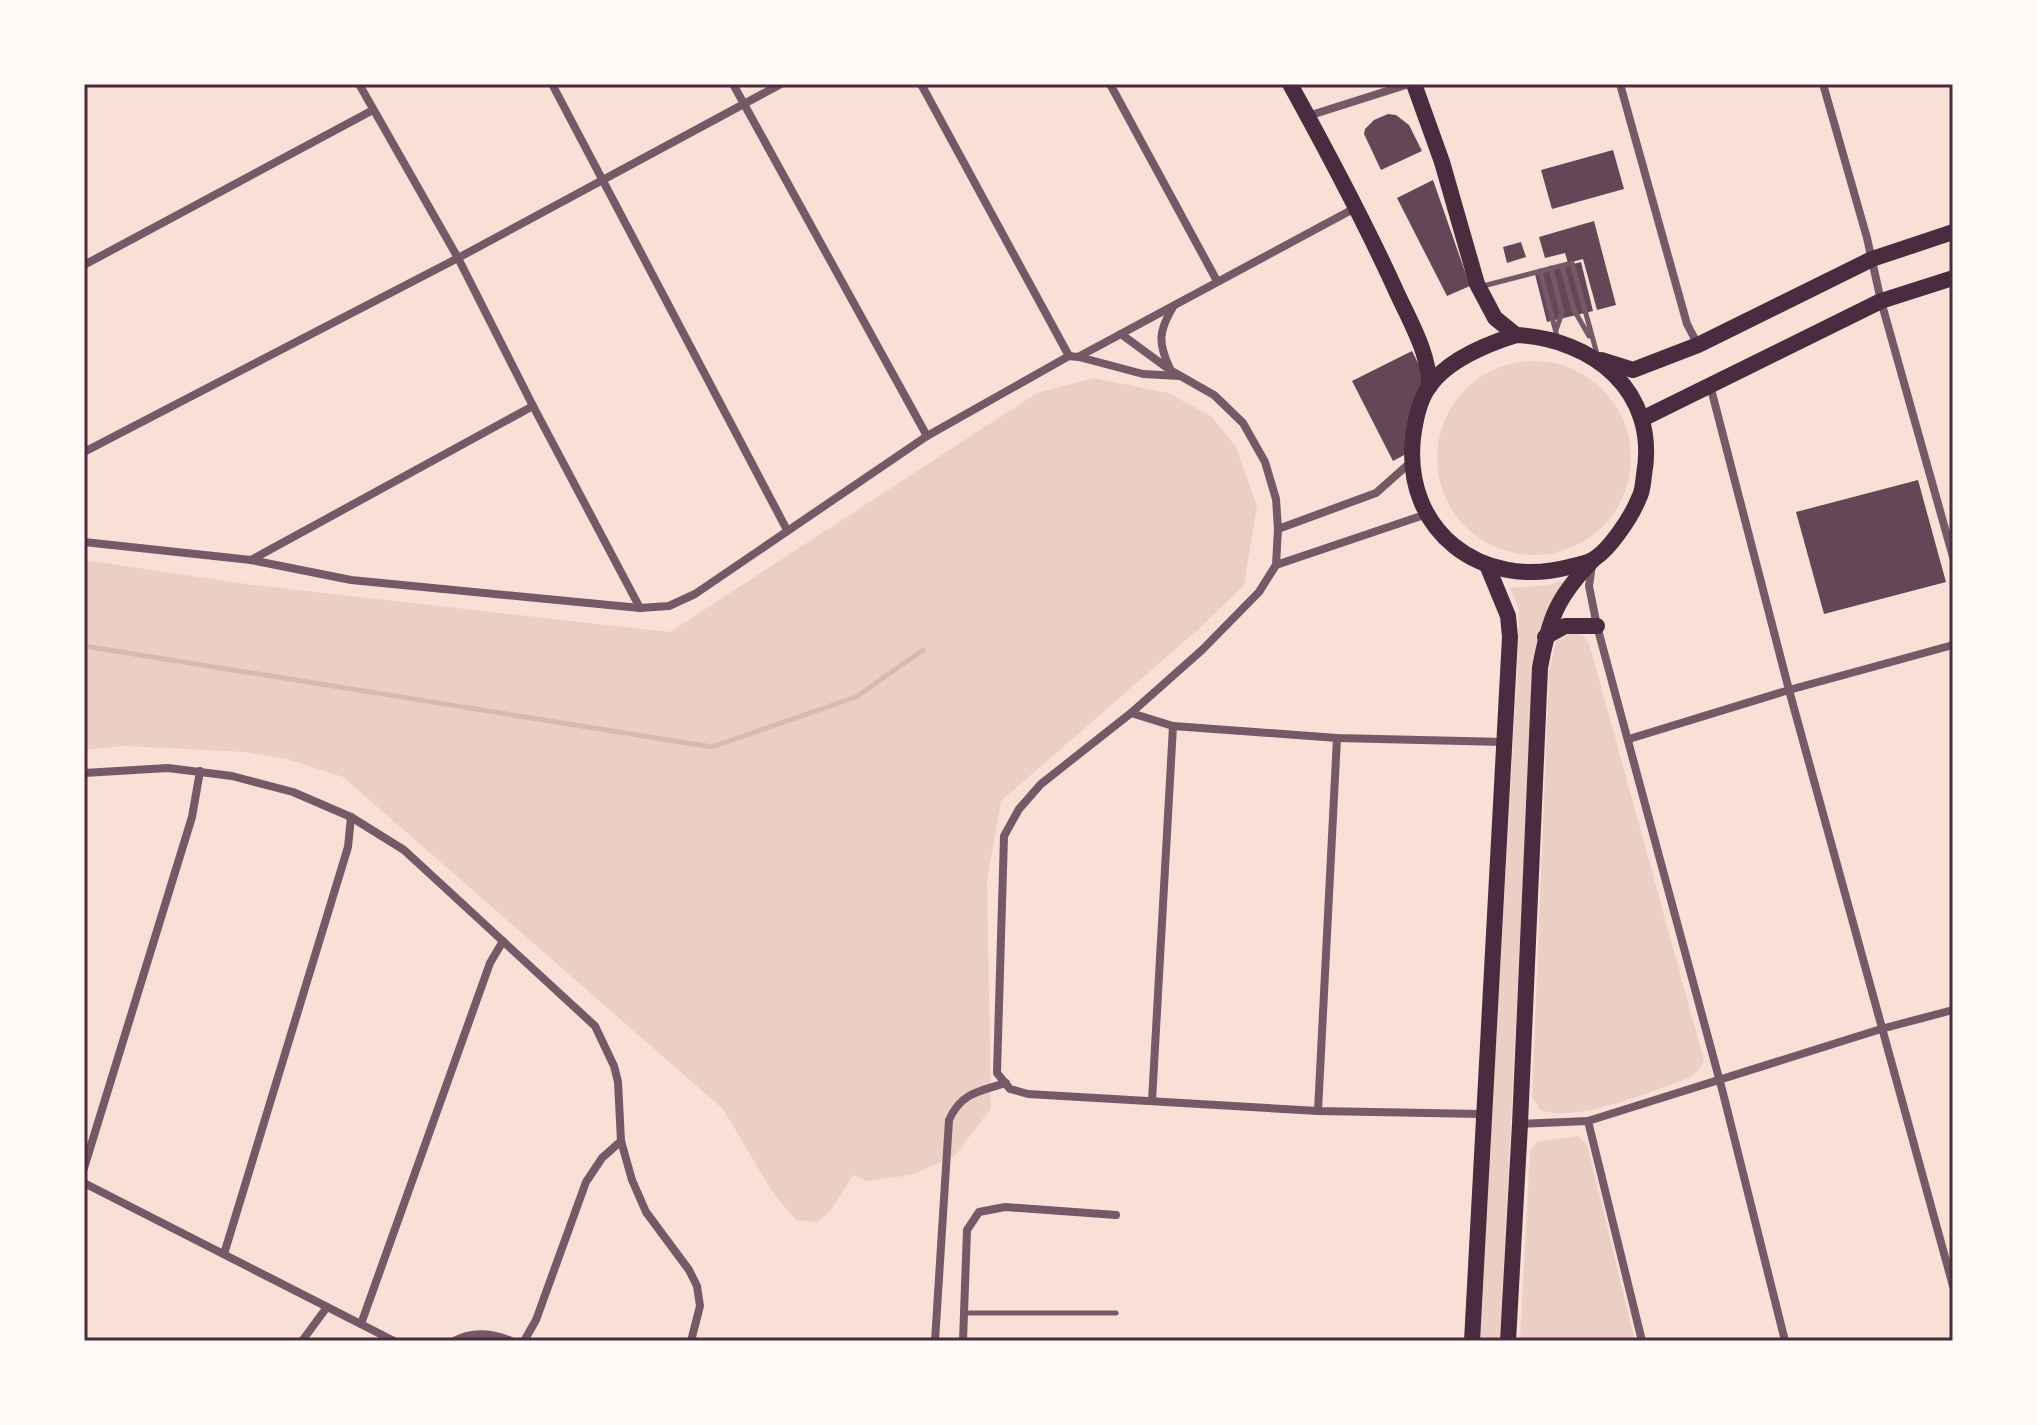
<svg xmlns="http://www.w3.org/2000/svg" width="2037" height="1425" font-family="Helvetica,sans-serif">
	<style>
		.green { fill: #ebcfc5 }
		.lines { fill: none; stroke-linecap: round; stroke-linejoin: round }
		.stream { stroke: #dcb8b0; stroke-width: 5 }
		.building { fill: #644757 }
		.service { stroke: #755966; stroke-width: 5 }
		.minor { stroke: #755966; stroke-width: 8 }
		.primary { stroke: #4a2c40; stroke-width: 16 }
		.neatline { fill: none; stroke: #4a2c40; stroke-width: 3 }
	</style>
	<rect width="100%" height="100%" fill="#f7e1d7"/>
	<g class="green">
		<circle cx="1534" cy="458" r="97"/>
		<path d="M1094 378 1168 393 1211 416 1236 447 1257 506 1244 585 1201 627 1001 801 987 881 991 1108 955 1156 911 1175 867 1181 853 1175 831 1210 818 1222 796 1220 773 1193 723 1109 343 777 287 759 244 752 124 746 84 750V560L253 585 670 632 1037 393Z"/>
		<path d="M1561 581 1564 584 1557 593 1526 818 1500 1341H1479L1517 674 1519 610 1510 588 1549 585Z"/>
		<path d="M1574 632 1583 636 1589 643 1704 1060 1699 1070 1689 1078C1651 1091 1576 1124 1540 1110L1532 1097 1549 671 1556 641Z"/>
		<path d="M1577 1136 1587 1144 1635 1341H1520L1530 1151 1537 1142Z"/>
	</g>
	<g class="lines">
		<path class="stream" d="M84 646 712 747 856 697 923 650"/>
	</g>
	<g class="building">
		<path d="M1388 114 1396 115 1409 125 1422 151 1381 170 1364 134 1365 129 1374 120Z"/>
		<path d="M1613 150 1624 189 1552 209 1541 170Z"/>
		<path d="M1433 180 1470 286 1447 296 1397 198Z"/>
		<path d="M1594 221 1616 305 1597 310 1583 259 1568 263 1565 253 1545 258 1539 237Z"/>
		<path d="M1521 242 1526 257 1507 263 1503 247Z"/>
		<path d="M1581 262 1593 311 1547 322 1535 274Z"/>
		<path d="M1412 351 1423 373 1421 389 1406 454 1393 461 1352 381Z"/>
		<path d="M1918 480 1946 582 1824 614 1796 512Z"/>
	</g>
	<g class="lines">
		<g class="service">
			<path d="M1562 266 1574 310 1589 336"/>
			<path d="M1551 268 1562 313 1556 330"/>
			<path d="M1540 271 1558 340"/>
			<path d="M1483 286 1572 263 1597 354"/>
			<path d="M964 1313H1116"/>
		</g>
		<g class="minor">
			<path d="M359 84 458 258 533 406 640 608"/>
			<path d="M552 84 787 530"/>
			<path d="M733 84 927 436"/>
			<path d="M921 84 1069 356"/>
			<path d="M1110 84 1217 281"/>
			<path d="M1620 84 1687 324 1698 345"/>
			<path d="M1823 84 1867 238 1881 301 1953 557"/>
			<path d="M1308 116 1409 84"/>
			<path d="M84 265 373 110"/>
			<path d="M1121 334 1170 370 1214 395 1243 423 1265 462 1276 499 1278 529 1276 565 1259 592 1202 650 1131 713 1041 784 1019 809 1004 836 997 1073 1010 1089 1028 1094 1318 1111 1482 1114"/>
			<path d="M1079 357 1143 374 1179 376"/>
			<path d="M1170 369C1158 343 1158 332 1173 307"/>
			<path d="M1710 385 1789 690 1953 1286"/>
			<path d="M84 452 458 258 781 84"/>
			<path d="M1278 529 1376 493 1411 462"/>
			<path d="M84 542 251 560 351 580 640 608 669 606 695 594 927 436 1069 356 1078 357 1357 207"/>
			<path d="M251 560 533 406"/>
			<path d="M1276 565 1427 514"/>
			<path d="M1592 565 1589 586 1597 626 1723 1093 1785 1341"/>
			<path d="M1131 713 1173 726 1337 738 1504 742"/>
			<path d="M1629 739 1789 690 1953 645"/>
			<path d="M84 773 168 768 232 776 293 792 351 817 404 850 595 1026 614 1066 618 1082 621 1141 632 1180 646 1212 689 1270 697 1286 700 1306 691 1341"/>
			<path d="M1152 1101 1173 726"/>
			<path d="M1318 1111 1337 738"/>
			<path d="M1588 1121 1642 1341"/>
			<path d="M1520 1124 1588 1121 1881 1029 1953 1010"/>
			<path d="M84 1168 192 817 200 771"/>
			<path d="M84 1183 394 1341"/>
			<path d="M224 1254 348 847 351 817"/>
			<path d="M361 1324 490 963 503 941"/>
			<path d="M302 1341 327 1307"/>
			<path d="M454 1341C473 1331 492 1333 511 1341"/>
			<path d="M524 1341 536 1320 586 1182 602 1158 621 1141"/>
			<path d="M935 1341 949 1120C961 1093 979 1091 1006 1083"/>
			<path d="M963 1341 967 1230 979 1212 1005 1207 1116 1215"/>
		</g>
		<g class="primary">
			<path d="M1290 84C1328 153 1365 222 1397 293 1410 321 1430 355 1429 387"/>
			<path d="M1414 84 1442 162 1477 284 1495 318 1516 335"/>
			<path d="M1516 335C1593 339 1659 391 1644 475 1643 482 1643 491 1639 498 1632 516 1609 551 1592 560 1586 564 1576 565 1569 567 1481 590 1403 531 1413 438 1415 422 1419 400 1429 387 1446 361 1487 344 1516 335Z"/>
			<path d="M1601 360 1633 370 1698 345 1872 259 1953 232"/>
			<path d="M1642 419 1881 301 1953 278"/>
			<path d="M1545 637 1565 626H1597"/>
			<path d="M1472 1341 1510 637 1508 616 1487 565"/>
			<path d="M1508 1341 1520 1124 1540 668C1549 618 1557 597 1593 560"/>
		</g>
	</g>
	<rect width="2037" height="1425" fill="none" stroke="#fffaf5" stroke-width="172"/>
	<rect x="86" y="86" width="1865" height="1253" class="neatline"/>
</svg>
